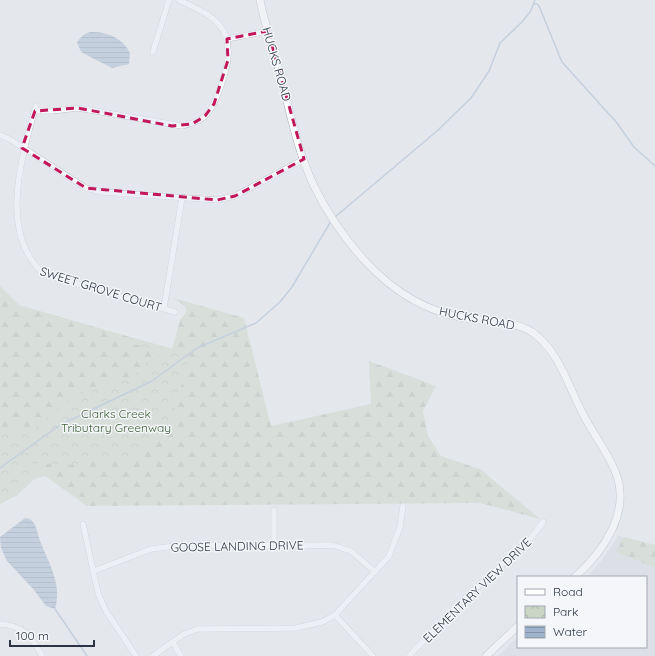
<svg xmlns="http://www.w3.org/2000/svg" width="655" height="656" font-family="Quicksand,sans-serif">
	<style>
		.built { fill: #d2d6de }
		.forest { fill: url(#forest-firs) }
		.park { fill: url(#park-crowns) }
		.water { fill: url(#water-rules) }
		.lines { fill: none; stroke-linecap: round; stroke-linejoin: round }
		.stream { stroke: #9fb4cc; stroke-width: 1.5 }
		.minor-casing { stroke: #a9aeb7; stroke-width: 6 }
		.major-casing { stroke: #a3abb8; stroke-width: 8 }
		.minor { stroke: #f7f8fa; stroke-width: 5.5 }
		.major { stroke: #fff; stroke-width: 7 }
		.marked { fill: none; stroke: #c2185b; stroke-width: 3; stroke-dasharray: 8 5; stroke-linejoin: round }
		.labels { text-anchor: middle; dominant-baseline: central; stroke-width: 3; stroke-linejoin: round; paint-order: stroke }
		.street-label { font-size: 12px; fill: #2b3445; stroke: #f4f6f9 }
		.park-label { font-size: 12px; fill: #3f6138; stroke: #f4f6f9 }
	</style>
	<defs>
		<pattern id="forest-firs" width="22" height="20" patternUnits="userSpaceOnUse"><rect width="22" height="20" fill="#c9d6c5"/><path d="M5 1l3.5 6h-7zM16 11l3.5 6h-7z" fill="#adb8ab"/></pattern>
		<pattern id="park-crowns" width="20" height="18" patternUnits="userSpaceOnUse"><rect width="20" height="18" fill="#c9d6c5"/><path d="M2 6a3 3 0 1 1 6 0M12 15a3 3 0 1 1 6 0" fill="none" stroke="#adb8ab"/></pattern>
		<pattern id="water-rules" width="6" height="5" patternUnits="userSpaceOnUse"><rect width="6" height="5" fill="#9fb4cc"/><path d="M0 2.5h6" fill="none" stroke="#8293a7"/></pattern>
	</defs>
	<rect width="100%" height="100%" fill="#e4e7ec"/>
	<path class="built" d="M618 536 655 545V656H498L518 637V647H646V577H587L602 560Z"/>
	<g class="forest">
		<path d="M0 286 19 305 172 349 180 320 186 313 185 306 173 298 244 318 271 426 371 404 369 361 436 386 423 411 428 436 441 456 480 469 540 519 480 503 87 506 45 476 34 479 17 495 0 504Z"/>
		<path d="M624 537 655 545V568L616 552Z"/>
	</g>
	<path class="park" d="M134 338 190 354 170 426 148 441 143 454 132 460 98 459 75 465 27 463 46 476 34 479 17 495 0 504V428L33 429 69 399 106 383 132 377 146 363 163 352 118 340Z"/>
	<g class="water">
		<path d="M90 32C106 31 123 38 130 53L129 64 112 68 81 52 77 42 83 35Z"/>
		<path d="M25 518 30 519C37 525 36 529 39 538 47 561 63 583 55 609L46 606 34 590 7 561 1 548 0 537Z"/>
	</g>
	<g class="lines">
		<g class="stream">
			<path d="M534 4H537L539 6 562 62 617 123 634 147 655 166"/>
			<path d="M335 217 437 131 471 98 489 71 500 43 522 22 530 12 535 0"/>
			<path d="M0 468 60 425 152 381 197 348 256 323 280 302 292 287 331 221"/>
			<path d="M55 609 87 656"/>
		</g>
		<defs>
			<g id="minor">
				<path d="M227 39 268 31"/>
				<path d="M153 52 169 0"/>
				<path d="M36 106C19 162 0 236 44 274L175 312"/>
				<path d="M35 111H52L78 108 182 126C190 124 198 122 204 117 216 107 230 64 228 49 228 41 225 32 220 26 210 13 193 7 179 0"/>
				<path d="M0 135 11 140 86 188 102 192 217 200 235 196 304 159"/>
				<path d="M164 308 182 198"/>
				<path d="M83 524 98 593 106 611 136 656"/>
				<path d="M274 545V510"/>
				<path d="M94 571 151 549 175 546 332 545 351 551 375 572"/>
				<path d="M335 615 373 656"/>
				<path d="M0 624C24 626 32 636 42 656"/>
				<path d="M173 643 181 656"/>
				<path d="M153 656 184 634 198 629 296 628 322 622 335 615 389 556 400 527 403 506"/>
				<path d="M409 656 465 598 531 538 543 522"/>
			</g>
			<g id="major">
				<path d="M260 0C265 25 273 49 280 73 290 111 297 150 314 186 327 213 345 239 365 261 392 290 426 312 465 318 487 322 513 320 532 332 557 349 567 382 580 408 590 430 606 449 615 471 632 511 604 551 575 577"/>
				<path d="M486 656 518 626"/>
			</g>
		</defs>
		<use href="#minor" class="minor-casing"/>
		<use href="#major" class="major-casing"/>
		<use href="#minor" class="minor"/>
		<use href="#major" class="major"/>
	</g>
	<path d="M0 0H655V656H0ZM268 31 304 159 235 196 217 200 86 188 22 148 35 111 78 108 172 126 192 124 205 116 214 104 228 60 227 39Z" fill="#e4e7ec" fill-opacity=".55" fill-rule="evenodd"/>
	<path class="marked" d="M268 31 304 159 235 196 217 200 86 188 22 148 35 111 78 108 172 126 192 124 205 116 214 104 228 60 227 39Z"/>
	<g class="labels">
		<g class="street-label">
			<text transform="translate(277 64) rotate(74)">HUCKS ROAD</text>
			<text transform="translate(101 289) rotate(17)">SWEET GROVE COURT</text>
			<text transform="translate(477 318) rotate(11)">HUCKS ROAD</text>
			<text transform="translate(237 546) rotate(-1)">GOOSE LANDING DRIVE</text>
			<text transform="translate(477 590) rotate(-44)">ELEMENTARY VIEW DRIVE</text>
		</g>
		<g class="park-label">
			<text x="116" y="413">Clarks Creek<tspan x="116" dy="14">Tributary Greenway</tspan></text>
		</g>
	</g>
	<rect x="517" y="576" width="130" height="72" fill="#f4f6f9" stroke="#a4a8b1"/>
	<rect x="525" y="589" width="20" height="6" fill="#ffffff" stroke="#a4a8b1"/>
	<text x="553" y="596" font-size="12" fill="#2b3445">Road</text>
	<rect x="525" y="606" width="20" height="12" fill="url(#park-crowns)" stroke="#a4a8b1"/>
	<text x="553" y="616" font-size="12" fill="#2b3445">Park</text>
	<rect x="525" y="626" width="20" height="12" fill="url(#water-rules)" stroke="#a4a8b1"/>
	<text x="553" y="636" font-size="12" fill="#2b3445">Water</text>
	<path d="M10 640v6h84v-6" fill="none" stroke="#2b3445" stroke-width="2"/>
	<text x="16" y="640" font-size="12" fill="#2b3445" stroke="#f4f6f9" stroke-width="3" paint-order="stroke">100 m</text>
</svg>
